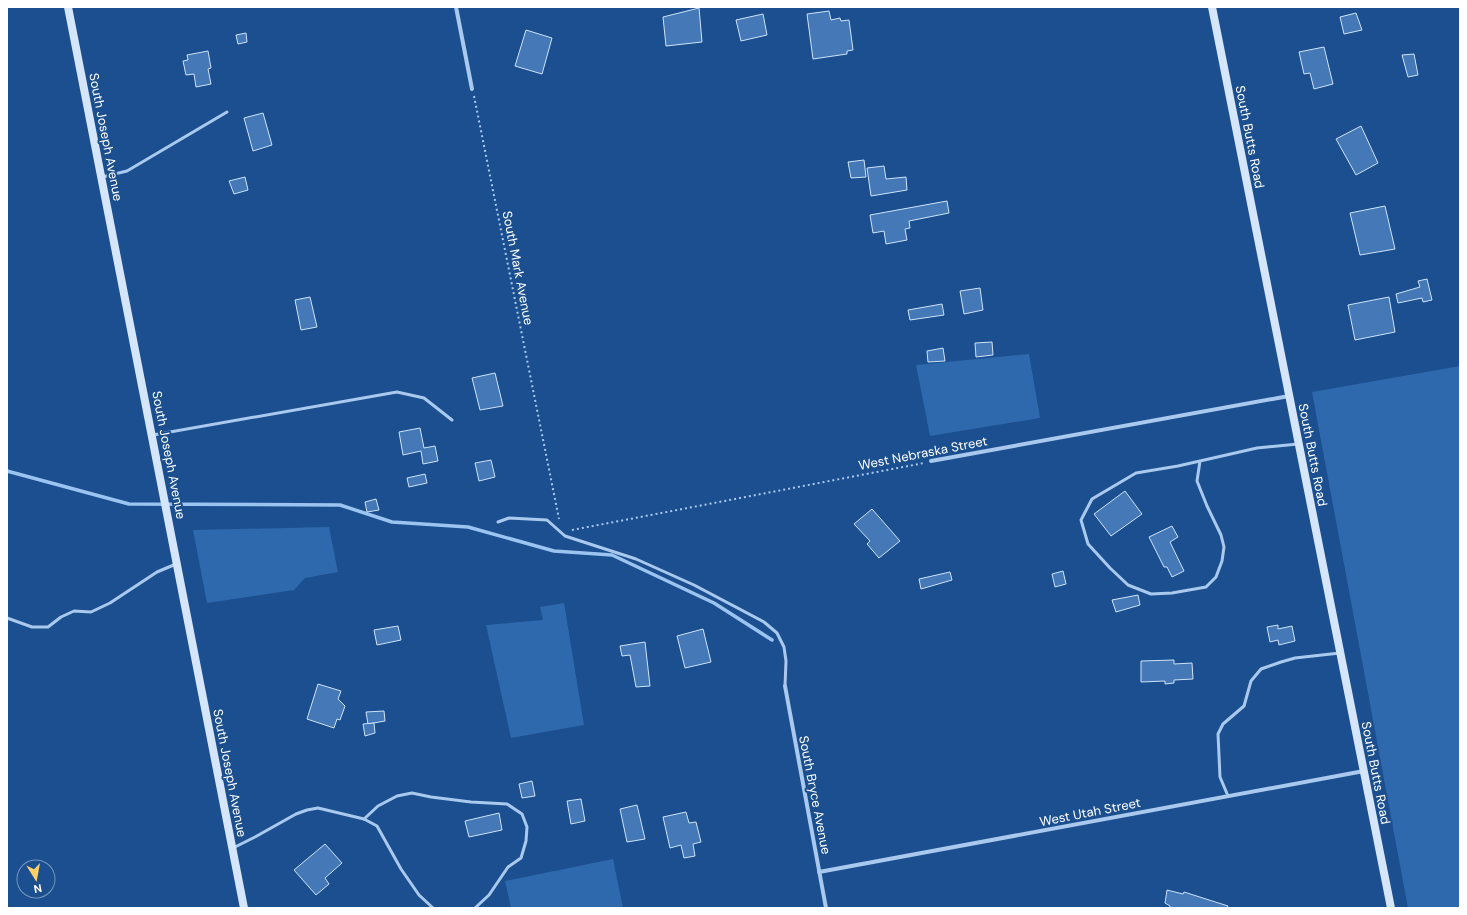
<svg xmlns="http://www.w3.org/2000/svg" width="1467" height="915" font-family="'DM Sans',sans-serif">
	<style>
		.green { fill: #2e69ad }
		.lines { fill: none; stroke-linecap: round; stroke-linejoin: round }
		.stream { stroke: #9cc4f0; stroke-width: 3.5 }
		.building { fill: #4478b7; stroke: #cfe3fa }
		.path { stroke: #a9c9ee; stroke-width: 2; stroke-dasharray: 2 3; stroke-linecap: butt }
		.lane { stroke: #a9c9ee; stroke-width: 3 }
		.street { stroke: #a9c9ee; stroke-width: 4 }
		.secondary { stroke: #d6e6fa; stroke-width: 8 }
		.labels { text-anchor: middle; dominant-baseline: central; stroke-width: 4; stroke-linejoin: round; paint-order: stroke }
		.street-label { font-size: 13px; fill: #fff; stroke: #1b4f8f }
	</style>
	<rect width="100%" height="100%" fill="#1b4f8f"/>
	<g class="green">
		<path d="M1029 354 1040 418 930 436 916 365Z"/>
		<path d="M1460 366V908H1408L1312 392Z"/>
		<path d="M329 527 338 572 305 578 294 590 207 603 193 530Z"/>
		<path d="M564 603 584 725 511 738 486 625 543 620 540 607Z"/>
		<path d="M613 859 623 908H511L505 881Z"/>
	</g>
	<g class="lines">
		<path class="stream" d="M7 471 129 504 340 505 392 522 468 527 554 551 612 555 714 603 772 640"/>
	</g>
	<g class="building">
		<path d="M699 8 702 42 666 46 663 17Z"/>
		<path d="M829 11 831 20 840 18 841 21 849 20 853 50 847 51V54L813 59 807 14Z"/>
		<path d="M1356 13 1362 30 1344 34 1340 17Z"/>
		<path d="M763 14 767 35 741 41 736 20Z"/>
		<path d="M526 30 552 38 542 74 515 66Z"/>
		<path d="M246 33 247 42 238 44 236 35Z"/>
		<path d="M1324 47 1333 84 1314 89 1310 73 1304 74 1299 52Z"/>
		<path d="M208 51 211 68 208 69 211 84 196 87 194 74 186 75 183 61 188 60 187 55Z"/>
		<path d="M1414 54 1418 75 1408 77 1402 55Z"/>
		<path d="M263 113 272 145 253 151 244 118Z"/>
		<path d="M1361 126 1378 163 1356 175 1336 139Z"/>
		<path d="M864 160 866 177 851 178 848 162Z"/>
		<path d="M884 166 886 179 906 177 907 190 871 196 867 168Z"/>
		<path d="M245 177 248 190 234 194 229 181Z"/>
		<path d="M947 201 949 213 909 221 910 228 905 229 907 240 886 244 884 231 873 233 870 215Z"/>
		<path d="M1385 206 1395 249 1360 255 1350 213Z"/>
		<path d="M1427 279 1432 300 1423 302 1422 298 1398 303 1396 294 1420 287 1418 281Z"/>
		<path d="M980 288 983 310 964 314 960 291Z"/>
		<path d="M310 297 317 327 301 330 295 300Z"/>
		<path d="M1389 297 1395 332 1355 340 1348 305Z"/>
		<path d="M942 304 944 315 910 320 908 310Z"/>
		<path d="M992 342 993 355 976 357 975 343Z"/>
		<path d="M943 348 945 361 928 362 927 351Z"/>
		<path d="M495 373 503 406 480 410 472 378Z"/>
		<path d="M420 428 424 448 435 446 438 461 423 464 421 451 403 455 399 432Z"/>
		<path d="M491 460 495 477 479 481 475 463Z"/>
		<path d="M425 474 427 483 409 487 407 478Z"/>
		<path d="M1125 491 1142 514 1111 536 1094 514Z"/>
		<path d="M376 499 379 510 367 512 365 502Z"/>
		<path d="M872 509 900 541 879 558 867 544 870 541 854 524Z"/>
		<path d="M1172 526 1178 537 1170 542 1184 571 1172 577 1167 567H1164L1149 537Z"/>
		<path d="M1063 571 1066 584 1055 587 1052 574Z"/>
		<path d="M950 572 952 580 921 589 919 579Z"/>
		<path d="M1138 595 1140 605 1116 612 1112 600Z"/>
		<path d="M1278 625V629L1292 626 1295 641 1279 645 1278 640 1270 642 1267 627Z"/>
		<path d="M398 626 401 640 377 645 374 630Z"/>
		<path d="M703 629 711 662 685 668 677 636Z"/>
		<path d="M645 642 650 686 636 687 630 655 622 656 620 646Z"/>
		<path d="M1174 660V664L1192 663 1193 679 1174 680V683L1165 684V681L1141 682V661Z"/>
		<path d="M318 684 341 691 338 699 345 706 340 720 337 719 334 728 307 719Z"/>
		<path d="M384 711 385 721 368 724 366 712Z"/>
		<path d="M374 723 375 733 365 736 363 724Z"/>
		<path d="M532 781 535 796 522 798 519 784Z"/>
		<path d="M581 799 585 821 571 824 567 801Z"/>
		<path d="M637 805 645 839 627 842 620 809Z"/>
		<path d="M686 812 689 823 696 822 701 842 693 844 695 856 684 858 681 845 670 848 663 817Z"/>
		<path d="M499 813 502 830 469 837 465 821Z"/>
		<path d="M325 844 342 863 325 878 329 884 316 895 294 870Z"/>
		<path d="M1167 890 1183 894 1184 892 1228 906 1227 908H1170V906L1165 903Z"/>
	</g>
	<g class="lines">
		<g class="path">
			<path d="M474 96 559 519"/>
			<path d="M572 530 924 463"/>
		</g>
		<g class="lane">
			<path d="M102 177 127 171 227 112"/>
			<path d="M153 435 397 392 424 398 452 420"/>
			<path d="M1200 461 1197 481 1207 506 1221 535 1224 547 1222 561 1216 577 1206 587 1172 593 1151 594 1128 585 1110 568 1088 544 1081 520 1092 499 1136 473 1178 466 1257 448 1298 444"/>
			<path d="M498 522 509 518 547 520 565 536 636 559 694 585 764 622 777 633 784 647 786 661 785 686"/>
			<path d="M7 618 32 627H48L61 617 74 611 91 612 110 603 157 572 176 564"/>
			<path d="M1228 796 1220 777 1218 734 1223 724 1244 706 1251 681 1261 669 1281 662 1295 658 1340 653"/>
			<path d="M364 819 378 806 397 796 412 793 431 797 471 802 507 804 522 814 527 827 526 841 521 858 508 867 489 895 475 908"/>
			<path d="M233 848 255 837 296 814 307 810 318 808 364 819 377 826 401 869 419 895 433 908"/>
		</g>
		<g class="street">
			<path d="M456 7 472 89"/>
			<path d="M931 461 1289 396"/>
			<path d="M785 686 826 908"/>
			<path d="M819 872 1364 771"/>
		</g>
		<g class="secondary">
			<path d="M68 7 244 908"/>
			<path d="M1212 7 1391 908"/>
		</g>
	</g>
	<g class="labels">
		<g class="street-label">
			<text transform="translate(106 137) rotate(79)">South Joseph Avenue</text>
			<text transform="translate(1250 137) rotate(79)">South Butts Road</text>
			<text transform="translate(518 268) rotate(79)">South Mark Avenue</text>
			<text transform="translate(923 453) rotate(-11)">West Nebraska Street</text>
			<text transform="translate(169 455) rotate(79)">South Joseph Avenue</text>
			<text transform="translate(1313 455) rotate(79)">South Butts Road</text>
			<text transform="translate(230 773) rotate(79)">South Joseph Avenue</text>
			<text transform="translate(1376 773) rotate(79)">South Butts Road</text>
			<text transform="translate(815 795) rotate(79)">South Bryce Avenue</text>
			<text transform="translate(1090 812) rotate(-11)">West Utah Street</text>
		</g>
	</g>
	<rect width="1467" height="915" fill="none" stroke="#ffffff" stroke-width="16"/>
	<g transform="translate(36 879) rotate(169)"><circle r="19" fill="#1b4f8f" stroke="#7695bc"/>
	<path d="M0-3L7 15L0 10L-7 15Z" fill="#ffd166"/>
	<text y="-6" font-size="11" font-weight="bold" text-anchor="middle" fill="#ffffff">N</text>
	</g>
</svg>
